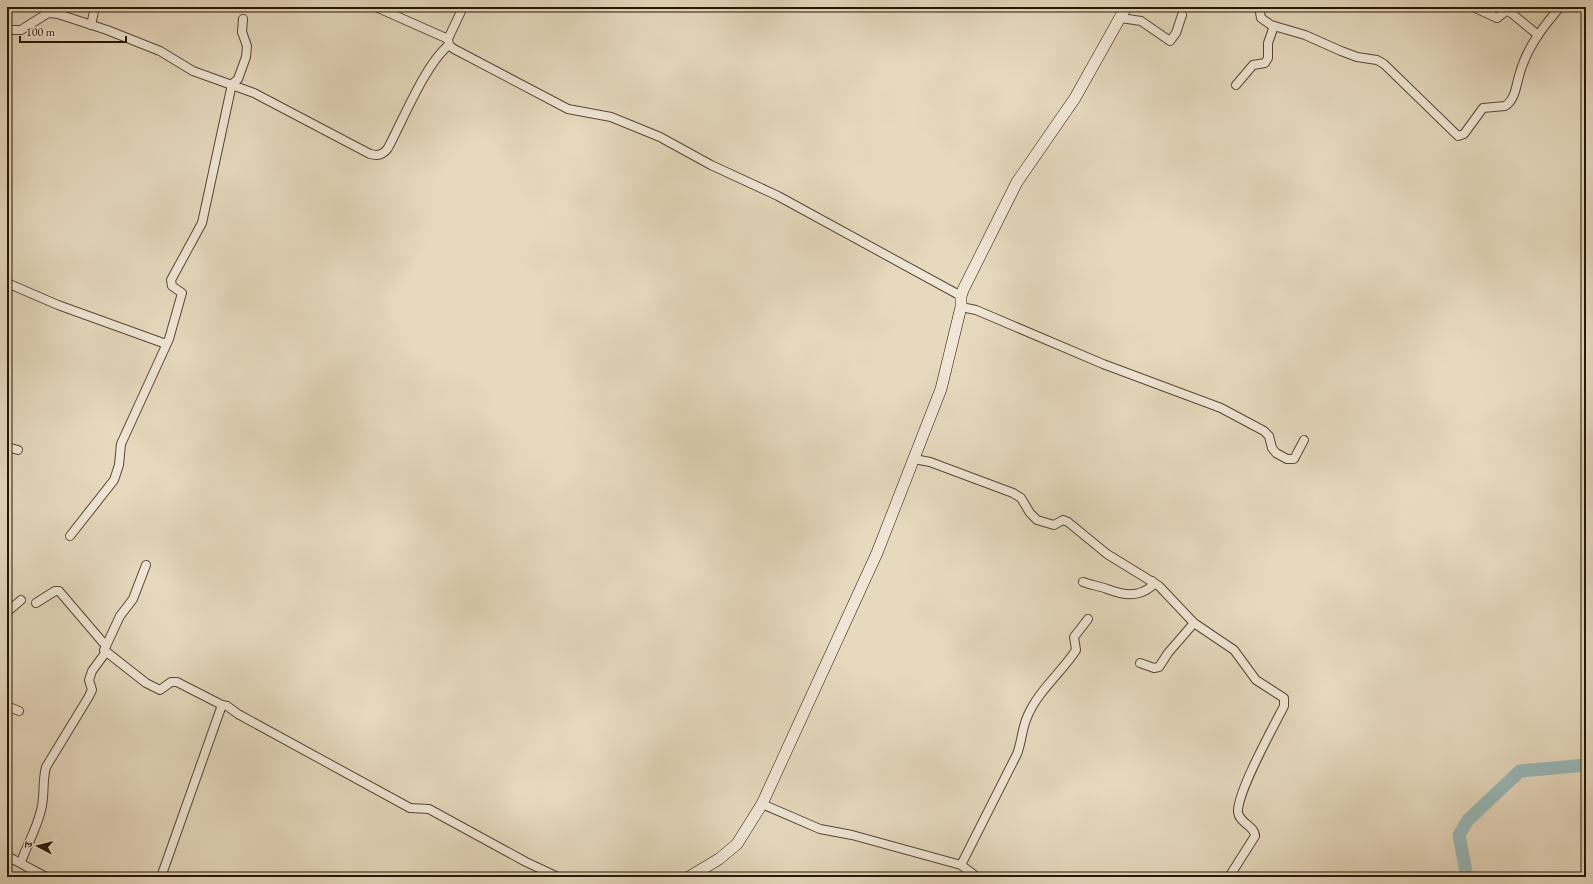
<svg xmlns="http://www.w3.org/2000/svg" width="1593" height="884" font-family="'EB Garamond','Noto Serif Devanagari',serif">
	<style>
		.lines { fill: none; stroke-linecap: round; stroke-linejoin: round }
		.river { stroke: #99b9ba; stroke-width: 13 }
		.street-casing { stroke: #574735; stroke-width: 10 }
		.secondary-casing { stroke: #271607; stroke-width: 12 }
		.street { stroke: #efe6d5; stroke-width: 8 }
		.secondary { stroke: #efe6d5; stroke-width: 11 }
	</style>
	<rect width="100%" height="100%" fill="#e6d9be"/>
	<filter id="stains"><feTurbulence type="fractalNoise" baseFrequency=".005" numOctaves="4"/><feColorMatrix values="0 0 0 0 .2 0 0 0 0 .09 0 0 0 0 .02 0 0 0 .5 -.17"/></filter>
	<radialGradient id="worn" r=".72"><stop offset=".6" stop-color="#630" stop-opacity="0"/><stop offset="1" stop-color="#630" stop-opacity=".3"/></radialGradient>
	<g class="lines">
		<path class="river" d="M1467 877 1459 835 1468 820 1520 771 1586 765"/>
		<defs>
			<g id="street">
				<path d="M376 7 448 39"/>
				<path d="M463 7 448 39 449 45 454 49 568 109 611 117 660 137 711 165 778 196 961 296"/>
				<path d="M1259 7 1261 18 1271 25 1305 35 1341 51 1357 57 1377 60 1384 64 1458 136 1464 134 1483 108 1505 106C1515 100 1516 86 1519 76 1526 49 1542 28 1560 7"/>
				<path d="M1473 7 1497 18 1506 11 1510 12 1538 35"/>
				<path d="M1121 18 1141 21 1170 41 1176 33 1182 15"/>
				<path d="M91 25 95 7"/>
				<path d="M7 30H21L48 13 58 14 107 30 160 51 193 71 254 93 370 154C378 156 383 155 388 148 403 120 426 63 449 45"/>
				<path d="M1236 85 1253 65 1265 63 1268 58V43L1274 26"/>
				<path d="M7 283 58 305 166 344"/>
				<path d="M961 307 976 310 1103 364 1221 408 1264 431 1269 436 1272 448 1276 453 1287 459H1294L1304 440"/>
				<path d="M7 447 18 450"/>
				<path d="M914 459 930 462 1013 493 1021 498 1030 513 1037 520 1054 525 1063 520 1068 522 1107 554 1159 586 1194 623 1234 650 1256 680 1284 698V706C1274 726 1237 792 1238 812 1239 823 1255 826 1255 836L1229 877"/>
				<path d="M70 536 114 480 119 465 121 444 169 339 182 293 172 286 171 280 202 223 232 84 238 79 246 57 247 46 242 32 243 19"/>
				<path d="M1083 582C1091 585 1099 586 1107 589 1123 595 1138 598 1152 586V581"/>
				<path d="M36 603 55 591H59L106 646 104 650 146 683 160 690 171 682H177L222 705"/>
				<path d="M7 612 21 600"/>
				<path d="M106 646 120 616 133 599 146 565"/>
				<path d="M1140 663 1154 668 1159 667 1168 653 1194 623"/>
				<path d="M7 706 19 711"/>
				<path d="M762 804 820 829 852 835 961 865 977 877"/>
				<path d="M7 856 46 877"/>
				<path d="M21 862C27 845 37 828 41 810 45 796 42 782 46 767L88 698 92 690 89 680 92 671 106 652"/>
				<path d="M961 865 1017 754C1022 741 1022 727 1028 715 1039 690 1062 672 1076 650L1074 637 1088 619"/>
				<path d="M161 877 222 705 227 706 238 714 410 808 429 809 526 862 558 877"/>
			</g>
			<path id="secondary" d="M689 877 719 859 737 844 762 804 877 553 941 389 961 307V296L963 290 1017 182 1075 98 1126 7"/>
		</defs>
		<use href="#street" class="street-casing"/>
		<use href="#secondary" class="secondary-casing"/>
		<use href="#street" class="street"/>
		<use href="#secondary" class="secondary"/>
	</g>
	<rect width="1593" height="884" fill="none" stroke="#e6d9be" stroke-width="24"/>
	<rect x="8" y="8" width="1577" height="868" fill="none" stroke="#271607" stroke-width="2"/>
	<rect x="12" y="12" width="1569" height="860" fill="none" stroke="#271607"/>
	<g transform="translate(38 846) rotate(277)" stroke="#efe6d5" stroke-width="3" paint-order="stroke">
	<path d="M0-3L7 15L0 10L-7 15Z" fill="#271607"/>
	<text y="-6" font-size="11" font-weight="bold" text-anchor="middle" fill="#271607">उ</text>
	</g>
	<path d="M20 36v6h106v-6" fill="none" stroke="#271607" stroke-width="2"/>
	<text x="26" y="36" font-size="12" fill="#271607" stroke="#efe6d5" stroke-width="3" paint-order="stroke">100 m</text>
	<rect width="100%" height="100%" filter="url(#stains)"/>
	<rect width="100%" height="100%" fill="url(#worn)"/>
</svg>
